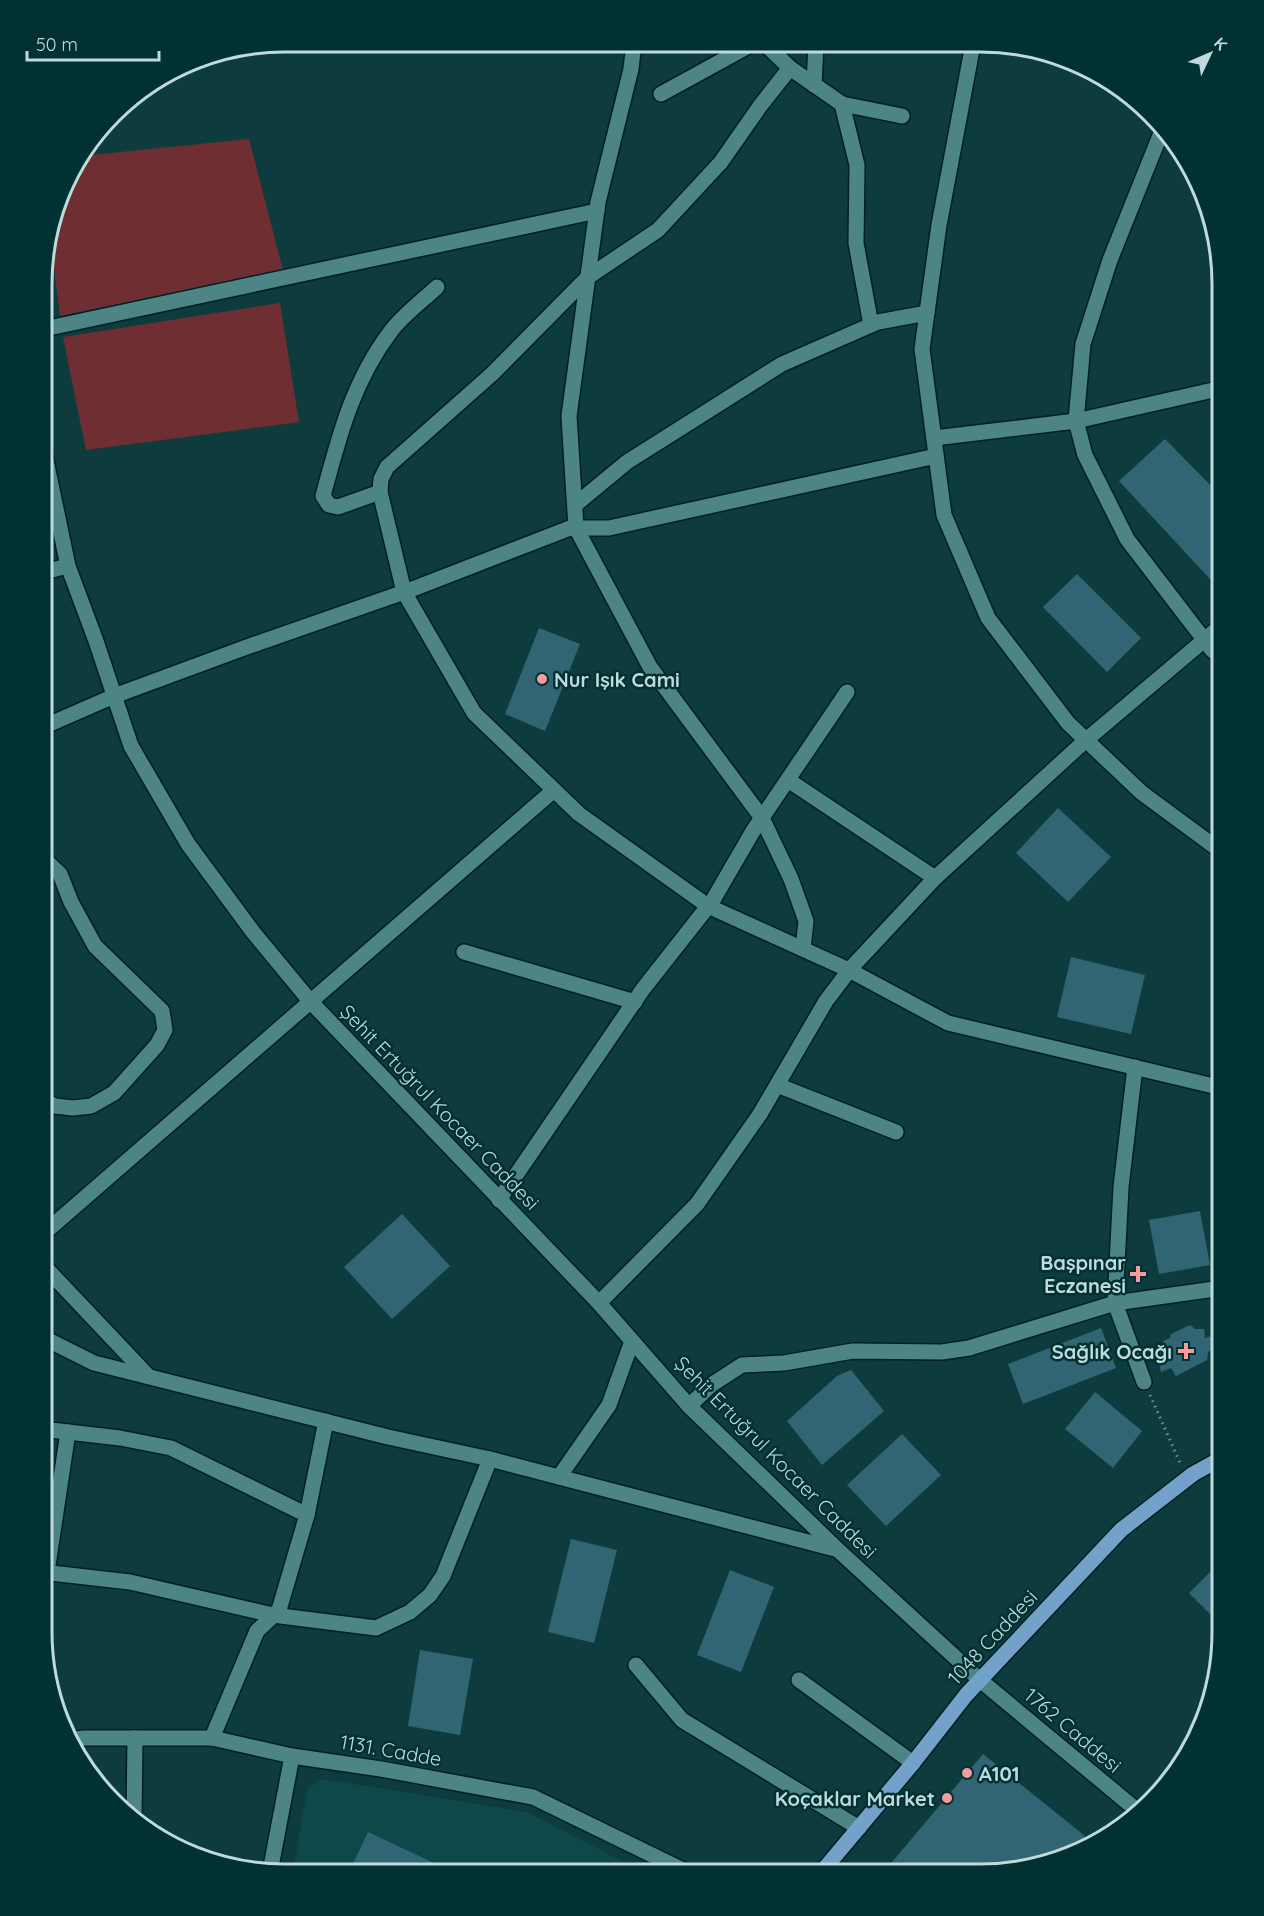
<svg xmlns="http://www.w3.org/2000/svg" width="1264" height="1916" font-family="Quicksand,sans-serif">
	<style>
		.built { fill: #0f484a }
		.green { fill: #6f2f32 }
		.building { fill: #326574 }
		.lines { fill: none; stroke-linecap: round; stroke-linejoin: round }
		.minor-casing { stroke: #022022; stroke-width: 18 }
		.major-casing { stroke: #022022; stroke-width: 18 }
		.path { stroke: #6d9192; stroke-width: 3; stroke-dasharray: 1.5 4.5; stroke-linecap: butt }
		.minor { stroke: #4d8587; stroke-width: 15 }
		.major { stroke: #72a1c9; stroke-width: 15 }
		.poi-dot { fill: #f59b9c; stroke: #013133; stroke-width: 2 }
		.labels { text-anchor: middle; dominant-baseline: central; stroke-width: 5; stroke-linejoin: round; paint-order: stroke }
		.poi-label { font-size: 20px; font-weight: bold; fill: #bfdadb; stroke: #013133; text-anchor: end }
		.street-label { font-size: 20px; fill: #bfdadb; stroke: #013133 }
		.rim { fill: none; stroke: #bfdadb; stroke-width: 3 }
	</style>
	<rect width="100%" height="100%" fill="#0e3b3d"/>
	<path class="built" d="M322 1779 527 1812 643 1872H293L307 1789Z"/>
	<g class="green">
		<path d="M249 139 283 270 60 316 50 236 74 163 81 156Z"/>
		<path d="M280 303 299 422 86 450 63 337Z"/>
	</g>
	<g class="building">
		<path d="M1165 439 1222 497V592L1119 481Z"/>
		<path d="M1077 574 1141 638 1107 672 1043 607Z"/>
		<path d="M539 628 580 644 545 731 505 714Z"/>
		<path d="M1058 808 1111 857 1068 902 1016 853Z"/>
		<path d="M1071 957 1145 975 1131 1034 1057 1017Z"/>
		<path d="M1200 1211 1210 1265 1159 1274 1149 1220Z"/>
		<path d="M402 1214 450 1266 392 1319 344 1267Z"/>
		<path d="M1190 1325 1195 1329H1204L1205 1338 1222 1332V1342L1208 1352 1207 1360 1176 1376 1171 1368 1161 1372 1157 1354 1166 1350 1163 1341 1170 1338 1171 1334Z"/>
		<path d="M1101 1328 1116 1368 1023 1404 1008 1364Z"/>
		<path d="M851 1370 884 1411 822 1465 787 1421 837 1376Z"/>
		<path d="M1095 1392 1142 1431 1113 1468 1065 1429Z"/>
		<path d="M902 1434 941 1475 886 1526 847 1485Z"/>
		<path d="M571 1539 617 1550 594 1643 548 1632Z"/>
		<path d="M1221 1561V1625L1189 1593Z"/>
		<path d="M730 1570 774 1587 741 1672 697 1655Z"/>
		<path d="M420 1650 473 1659 460 1735 408 1726Z"/>
		<path d="M983 1754 1085 1836 1069 1856 980 1874H882Z"/>
		<path d="M368 1832 455 1873 349 1872Z"/>
	</g>
	<g class="lines">
		<defs>
			<g id="minor">
				<path d="M634 43 631 69 598 202 569 416 576 528 650 667 762 818 791 879 806 921 803 949"/>
				<path d="M764 43 790 68 842 104 902 116"/>
				<path d="M973 44 939 225 922 349 944 515 988 618 1068 723 1142 793 1222 852"/>
				<path d="M790 68 760 106 721 162 658 230 588 277 492 374 387 467 381 479 380 492 404 592 474 713 579 814 708 906 849 970 948 1023 1222 1088"/>
				<path d="M814 85 816 44"/>
				<path d="M661 94 754 43"/>
				<path d="M842 104 857 165 856 243 871 325"/>
				<path d="M1163 128 1110 260 1083 344 1076 421 1085 455 1127 539 1212 650 1222 658"/>
				<path d="M44 329 597 211"/>
				<path d="M934 438 1076 421 1222 388"/>
				<path d="M44 451 68 566 96 641 131 746 188 844 253 932 310 1001 599 1303 689 1406 838 1550 980 1680 1139 1812"/>
				<path d="M380 492 338 507 329 505 323 496C339 436 353 381 391 331 403 315 422 301 437 287"/>
				<path d="M575 505 627 462 782 364 878 322 927 313"/>
				<path d="M44 572 68 566"/>
				<path d="M43 727 114 696 244 648 410 590 570 528H609L936 456"/>
				<path d="M788 780 935 878"/>
				<path d="M464 952 635 1002"/>
				<path d="M1135 1067 1121 1187 1115 1303 1144 1382"/>
				<path d="M777 1085 896 1132"/>
				<path d="M43 1100 55 1106 73 1108 91 1106 114 1093 157 1045 165 1030 162 1011 95 946 71 902 60 874 43 858"/>
				<path d="M499 1200 643 989 713 900 753 831 847 692"/>
				<path d="M43 1234 554 790"/>
				<path d="M43 1265 148 1376"/>
				<path d="M599 1303 697 1204 760 1114 826 1001 851 968 935 878 1086 740 1222 625"/>
				<path d="M42 1337 94 1363 388 1437 490 1459 835 1549"/>
				<path d="M689 1406 711 1385 742 1365 784 1363 853 1351 942 1352 969 1348 1115 1303 1222 1288"/>
				<path d="M42 1429 120 1438 171 1448 307 1515"/>
				<path d="M559 1477 609 1405 632 1341"/>
				<path d="M42 1572 130 1582 273 1615 376 1628 410 1612 430 1595 443 1576 490 1459"/>
				<path d="M47 1572 68 1432"/>
				<path d="M636 1665 682 1720 859 1828"/>
				<path d="M799 1680 913 1763"/>
				<path d="M212 1738 257 1631 279 1610 307 1515 326 1421"/>
				<path d="M69 1740 84 1738H212L292 1756 381 1769 533 1797 689 1873"/>
				<path d="M134 1821 135 1738"/>
				<path d="M270 1872 292 1756"/>
			</g>
			<path id="major" d="M820 1874 913 1763 966 1695 1121 1530 1193 1474 1222 1458"/>
		</defs>
		<use href="#minor" class="minor-casing"/>
		<use href="#major" class="major-casing"/>
		<path class="path" d="M1150 1395 1181 1465"/>
		<use href="#minor" class="minor"/>
		<use href="#major" class="major"/>
	</g>
	<g class="poi-dot">
		<circle cx="542" cy="679" r="6"/>
		<path d="M1135 1265h6v6h6v6h-6v6h-6v-6h-6v-6h6z"/>
		<path d="M1183 1342h6v6h6v6h-6v6h-6v-6h-6v-6h6z"/>
		<circle cx="967" cy="1773" r="6"/>
		<circle cx="947" cy="1798" r="6"/>
	</g>
	<g class="labels">
		<g class="poi-label">
			<text x="554" y="679" text-anchor="start">Nur Işık Cami</text>
			<text x="1126" y="1262">Başpınar<tspan x="1126" dy="23">Eczanesi</tspan></text>
			<text x="1172" y="1351">Sağlık Ocağı</text>
			<text x="979" y="1773" text-anchor="start">A101</text>
			<text x="935" y="1798">Koçaklar Market</text>
		</g>
		<g class="street-label">
			<text transform="translate(440 1107) rotate(46)">Şehit Ertuğrul Kocaer Caddesi</text>
			<text transform="translate(776 1457) rotate(45)">Şehit Ertuğrul Kocaer Caddesi</text>
			<text transform="translate(992 1637) rotate(-47)">1048 Caddesi</text>
			<text transform="translate(1073 1730) rotate(40)">1762 Caddesi</text>
			<text transform="translate(391 1750) rotate(10)">1131. Cadde</text>
		</g>
	</g>
	<path d="M0 0H1264V1916H0ZM284 52H980A232 232 0 0 1 1212 284V1632A232 232 0 0 1 980 1864H284A232 232 0 0 1 52 1632V284A232 232 0 0 1 284 52Z" fill="#013133" fill-rule="evenodd"/>
	<path class="rim" d="M284 52H980A232 232 0 0 1 1212 284V1632A232 232 0 0 1 980 1864H284A232 232 0 0 1 52 1632V284A232 232 0 0 1 284 52Z"/>
	<g transform="translate(1210 54) rotate(46)" stroke="#013133" stroke-width="4.5" paint-order="stroke">
	<path d="M0-4.5L10 22L0 15L-10 22Z" fill="#bfdadb"/>
	<text y="-9" font-size="16" font-weight="bold" text-anchor="middle" fill="#bfdadb">K</text>
	</g>
	<path d="M27 51v9h132v-9" fill="none" stroke="#bfdadb" stroke-width="3"/>
	<text x="36" y="51" font-size="18" fill="#bfdadb" stroke="#013133" stroke-width="4.5" paint-order="stroke">50 m</text>
</svg>
